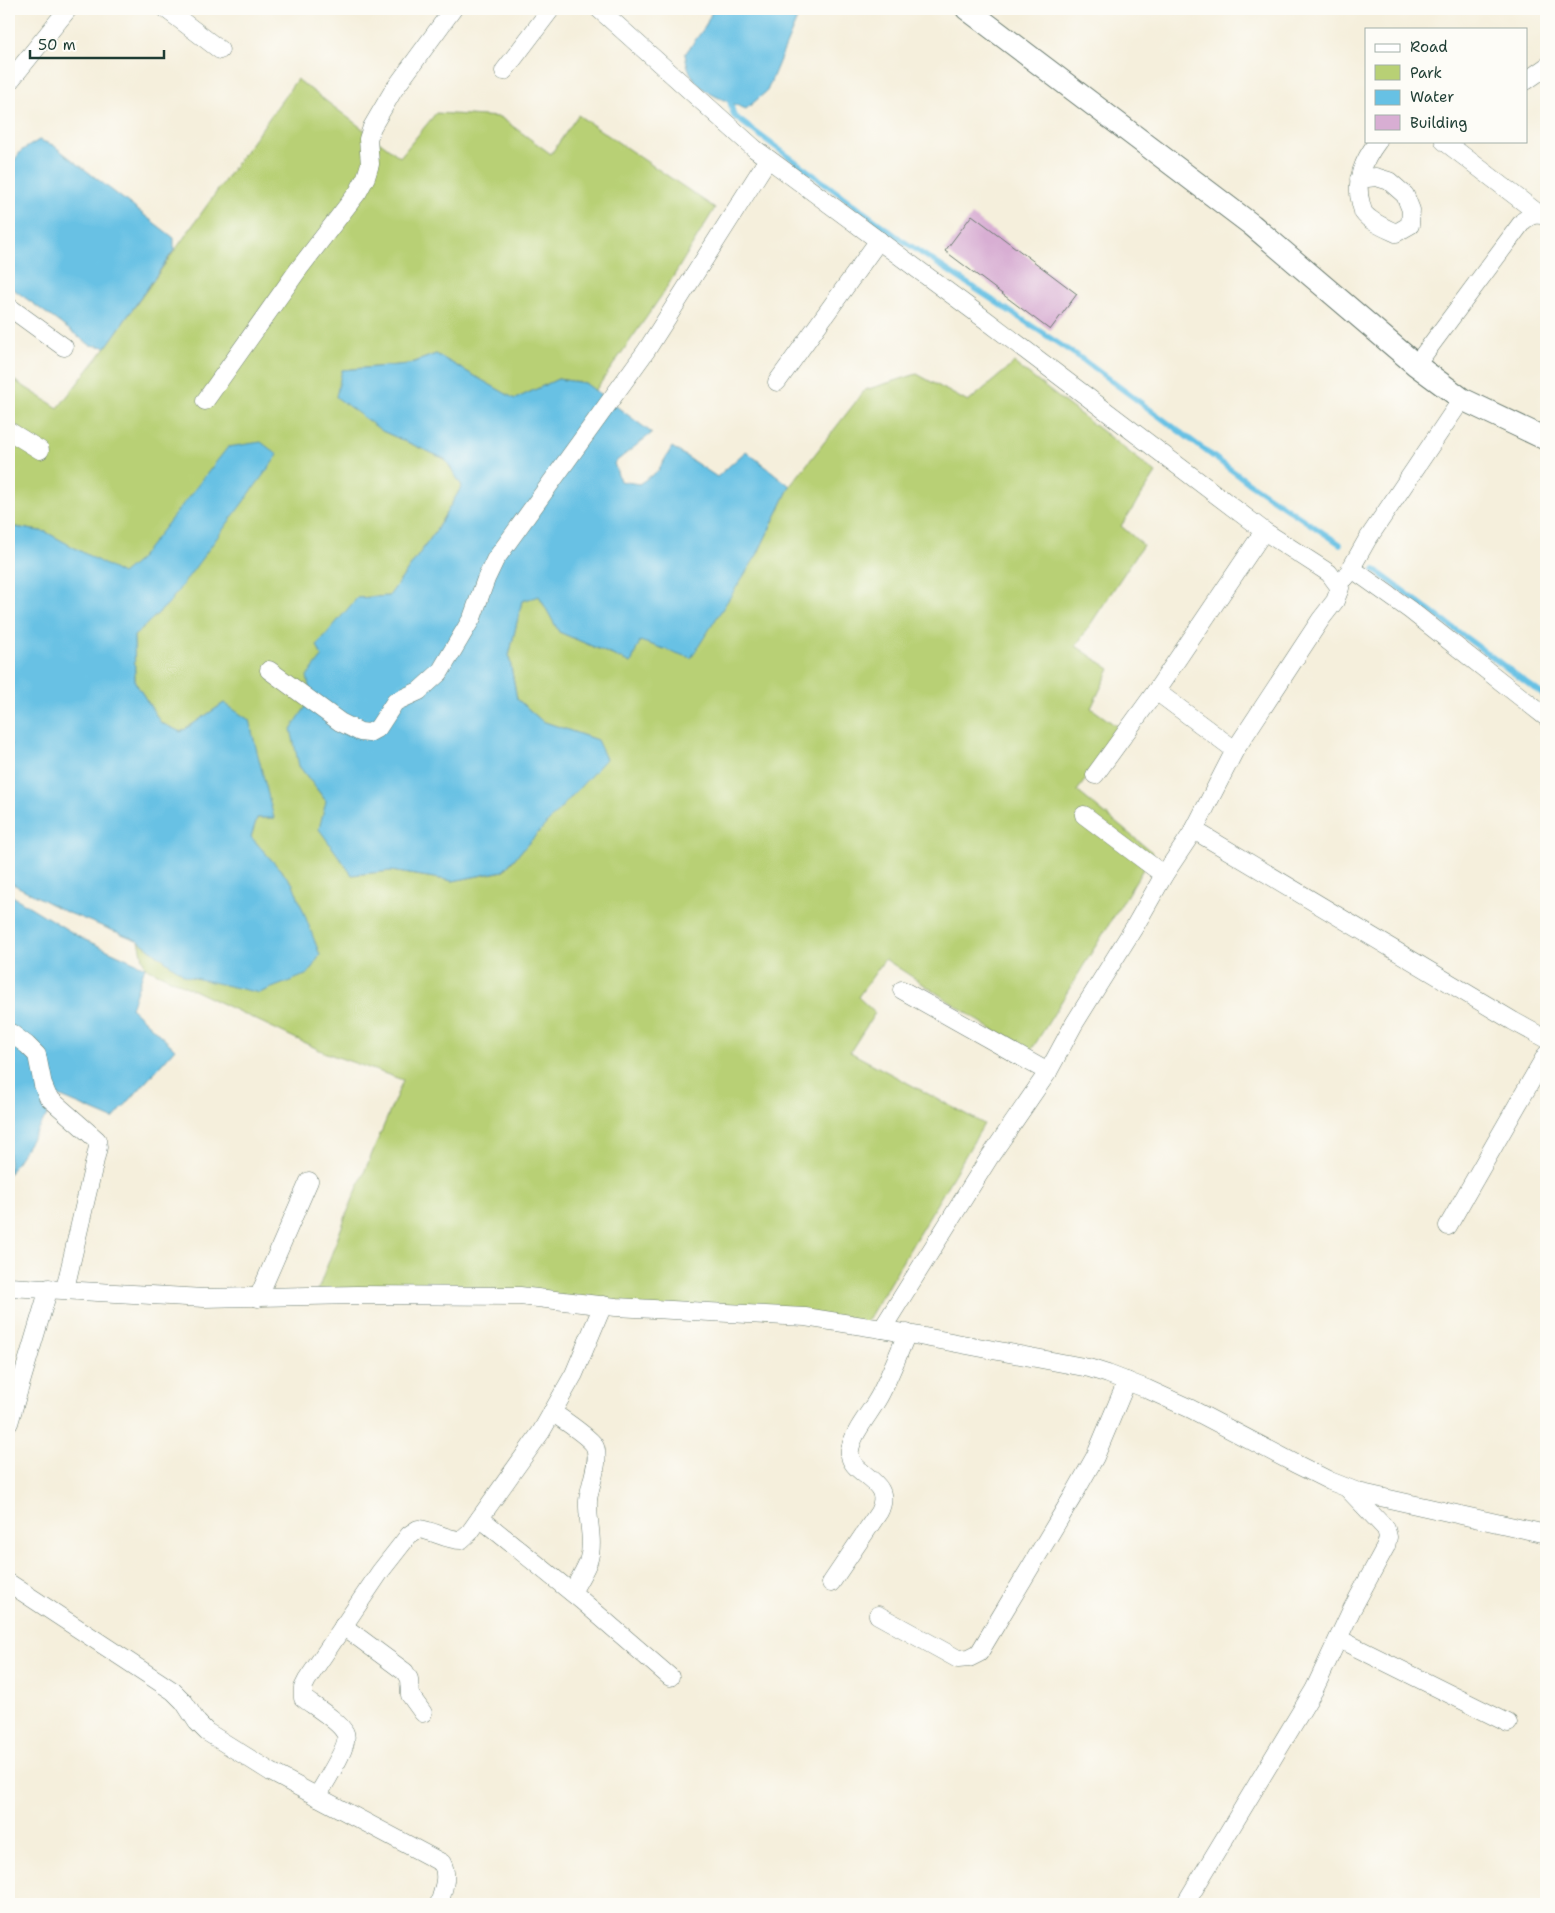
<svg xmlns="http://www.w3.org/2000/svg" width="1555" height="1913" font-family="'Shantell Sans',sans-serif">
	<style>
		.green { fill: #b8d075; stroke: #6c8654 }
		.water { fill: #67c1e4; stroke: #437f8c }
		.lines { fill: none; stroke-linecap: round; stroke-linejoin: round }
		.stream { stroke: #67c1e4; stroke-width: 5.5 }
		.building { fill: #d8aed3 }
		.minor-casing { stroke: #6a7b6f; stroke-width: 19 }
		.major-casing { stroke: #6a7b6f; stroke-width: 24 }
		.minor { stroke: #fff; stroke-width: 18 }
		.major { stroke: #fff; stroke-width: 22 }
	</style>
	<rect width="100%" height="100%" fill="#fdfcf7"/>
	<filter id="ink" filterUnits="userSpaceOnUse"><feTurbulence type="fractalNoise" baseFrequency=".02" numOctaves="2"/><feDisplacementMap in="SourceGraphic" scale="10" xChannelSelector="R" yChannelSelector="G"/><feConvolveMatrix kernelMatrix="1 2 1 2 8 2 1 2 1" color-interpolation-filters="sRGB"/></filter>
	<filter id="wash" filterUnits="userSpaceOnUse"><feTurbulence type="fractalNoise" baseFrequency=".0096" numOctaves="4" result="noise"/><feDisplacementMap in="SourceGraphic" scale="20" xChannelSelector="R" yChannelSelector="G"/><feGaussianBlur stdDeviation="1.12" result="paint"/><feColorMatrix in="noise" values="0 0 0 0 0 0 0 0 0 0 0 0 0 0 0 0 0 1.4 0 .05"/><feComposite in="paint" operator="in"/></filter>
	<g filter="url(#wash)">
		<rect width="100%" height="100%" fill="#f5efdc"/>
		<path class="green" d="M297 79 400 157 436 113 500 117 551 154 578 115 715 208 662 295 595 391 585 383 558 379 515 399 436 354 409 364 342 370 382 431 445 459 462 486 435 532 389 596 357 598 322 657 311 699 299 766 326 801 352 875 391 871 453 881 504 871 550 818 597 740 542 721 517 699 509 656 522 601 539 595 559 632 631 663 639 641 757 555 790 486 865 390 917 374 968 402 1014 363 1156 473 1121 526 1143 545 1076 646 1110 669 1091 708 1122 730 1077 791 1153 853 1029 1054 885 959 858 997 875 1013 850 1052 984 1124 866 1323 475 1296 318 1290 347 1213 403 1080 326 1053 145 967 139 941 186 976 293 884 251 837 257 818H274L224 703 181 732 161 723 135 682 134 636 169 603 138 561 122 575 46 532 9 526V377L58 408 106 347Z"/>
		<g class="water">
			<path d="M713 9H795L799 14 767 91 746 109C715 96 690 91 685 54L705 27Z"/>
			<path d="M39 140 53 145 174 238V250L106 347 90 345 9 286V168L21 151Z"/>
			<path d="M436 354 515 399 558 379 585 383 652 433 614 463 620 481 639 484 658 471 672 447 717 477 746 451 790 486 757 555 691 658 640 641 631 663 559 632 539 596 522 601 509 656 517 699 542 721 597 740 606 759 503 871 453 881 391 871 352 875 319 829 326 801 299 766 291 729 311 699 307 676 322 657 317 645 357 598 389 596 435 532 462 486 445 459 382 431 336 397 342 370 409 364Z"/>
			<path d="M261 442 278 455 169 603 134 636 135 682 161 723 181 732 224 703 249 720 274 818H257L251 837 293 884 320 955 308 974 259 993 186 976 139 941 64 911 9 882V751L11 744 9 741V526L46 532 122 574 138 561 228 447Z"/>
			<path d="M9 894 81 938 145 967 131 1008 175 1049 113 1119 59 1096 9 1174Z"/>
		</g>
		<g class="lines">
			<g class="stream">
				<path d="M730 102 734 116 900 239 1079 357 1249 483 1340 544"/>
				<path d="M1375 570 1546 697"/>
			</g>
		</g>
		<g id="blocks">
			<path class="building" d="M972 215 1077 294 1050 330 945 251Z"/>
		</g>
	</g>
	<g filter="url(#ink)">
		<use href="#blocks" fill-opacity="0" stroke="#6a7b6f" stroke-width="1"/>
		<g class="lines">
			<defs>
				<g id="minor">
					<path d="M166 9 220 50"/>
					<path d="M599 9 755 149 978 314 1264 531 1329 573 1340 588 1335 601 1321 619 1235 750 1194 830 1164 875 1135 926 1074 1024 1048 1072 989 1158 882 1329"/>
					<path d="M504 71 551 9"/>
					<path d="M1526 81 1546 67"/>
					<path d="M9 82 68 9"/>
					<path d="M1444 141 1539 214"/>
					<path d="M1359 179 1376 177 1389 181 1405 195 1411 210 1410 225 1396 233C1385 228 1370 222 1363 212 1363 211 1361 204 1361 204 1354 180 1364 160 1378 141"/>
					<path d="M9 307 64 347"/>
					<path d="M1416 365 1523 221C1531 215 1536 213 1546 216"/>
					<path d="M777 382 879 240"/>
					<path d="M205 401 298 270 358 192 366 177 370 164 368 139 372 127 393 91 453 9"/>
					<path d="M9 431 40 450"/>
					<path d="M1351 568 1410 610 1546 717"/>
					<path d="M1346 577 1367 540 1462 399"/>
					<path d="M269 670 340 722 360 732 369 733 378 728 395 702 419 691 440 672 472 618 486 579 495 560 646 351 768 159"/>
					<path d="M1156 691 1235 750"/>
					<path d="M1095 775 1156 691 1264 531"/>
					<path d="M1084 815 1164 875"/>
					<path d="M1194 830 1513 1021 1546 1039"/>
					<path d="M902 990 1048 1072"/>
					<path d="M11 1033 27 1045 37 1055 43 1085 48 1097 97 1140 98 1147 65 1289"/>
					<path d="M1448 1226 1546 1055"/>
					<path d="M9 1287 204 1298 356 1295 520 1296 616 1307 805 1317 882 1329 1089 1368 1108 1374 1147 1389 1191 1409 1296 1464 1330 1481 1358 1492 1546 1534"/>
					<path d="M258 1298 309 1181"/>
					<path d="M552 1412C562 1419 588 1436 594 1445 602 1459 589 1485 588 1501 587 1521 595 1542 588 1562 584 1572 577 1583 572 1592"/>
					<path d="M9 1423 49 1288"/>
					<path d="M480 1518 581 1600 670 1677"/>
					<path d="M9 1583 173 1691 184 1702 197 1722 207 1732 271 1772 442 1863C449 1876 443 1890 439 1904"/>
					<path d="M831 1583 879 1512C896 1478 846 1476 850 1450 853 1431 873 1410 881 1393 891 1373 899 1353 907 1333"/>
					<path d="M878 1615 958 1659 969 1658 979 1653 1073 1496 1095 1457 1127 1381"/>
					<path d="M343 1626 405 1672 409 1679 410 1695 423 1713"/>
					<path d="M1339 1639 1508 1723"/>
					<path d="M317 1797C323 1785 351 1744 345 1733 339 1721 315 1707 303 1698V1688L307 1680 380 1572 409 1535 418 1529C433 1530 446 1540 461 1540L470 1532 541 1432 574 1374 603 1305"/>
					<path d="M1185 1904 1314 1690 1352 1609 1386 1546 1388 1537 1386 1529 1348 1489"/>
				</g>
				<path id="major" d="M967 9 1252 225 1416 365 1462 399 1546 439"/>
			</defs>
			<use href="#minor" class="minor-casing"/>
			<use href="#major" class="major-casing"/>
			<use href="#minor" class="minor"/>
			<use href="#major" class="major"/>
		</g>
	</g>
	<rect width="1555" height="1913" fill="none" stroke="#fdfcf7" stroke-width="30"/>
	<rect x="1365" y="28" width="162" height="115" fill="#fdfcf7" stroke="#a4b0a9"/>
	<rect x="1375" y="44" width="25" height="8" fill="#ffffff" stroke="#a4b0a9"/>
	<text x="1410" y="52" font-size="15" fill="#1f3d34">Road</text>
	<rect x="1375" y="65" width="25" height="15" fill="#b8d075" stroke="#a4b0a9"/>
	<text x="1410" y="78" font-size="15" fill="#1f3d34">Park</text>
	<rect x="1375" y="90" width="25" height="15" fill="#67c1e4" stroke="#a4b0a9"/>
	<text x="1410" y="102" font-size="15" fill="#1f3d34">Water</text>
	<rect x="1375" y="115" width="25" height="15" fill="#d8aed3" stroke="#a4b0a9"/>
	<text x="1410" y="128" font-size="15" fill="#1f3d34">Building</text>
	<path d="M30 50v8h134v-8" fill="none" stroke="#1f3d34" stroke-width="2.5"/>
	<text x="38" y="50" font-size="15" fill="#1f3d34" stroke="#fdfcf7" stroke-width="4" paint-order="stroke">50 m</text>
</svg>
